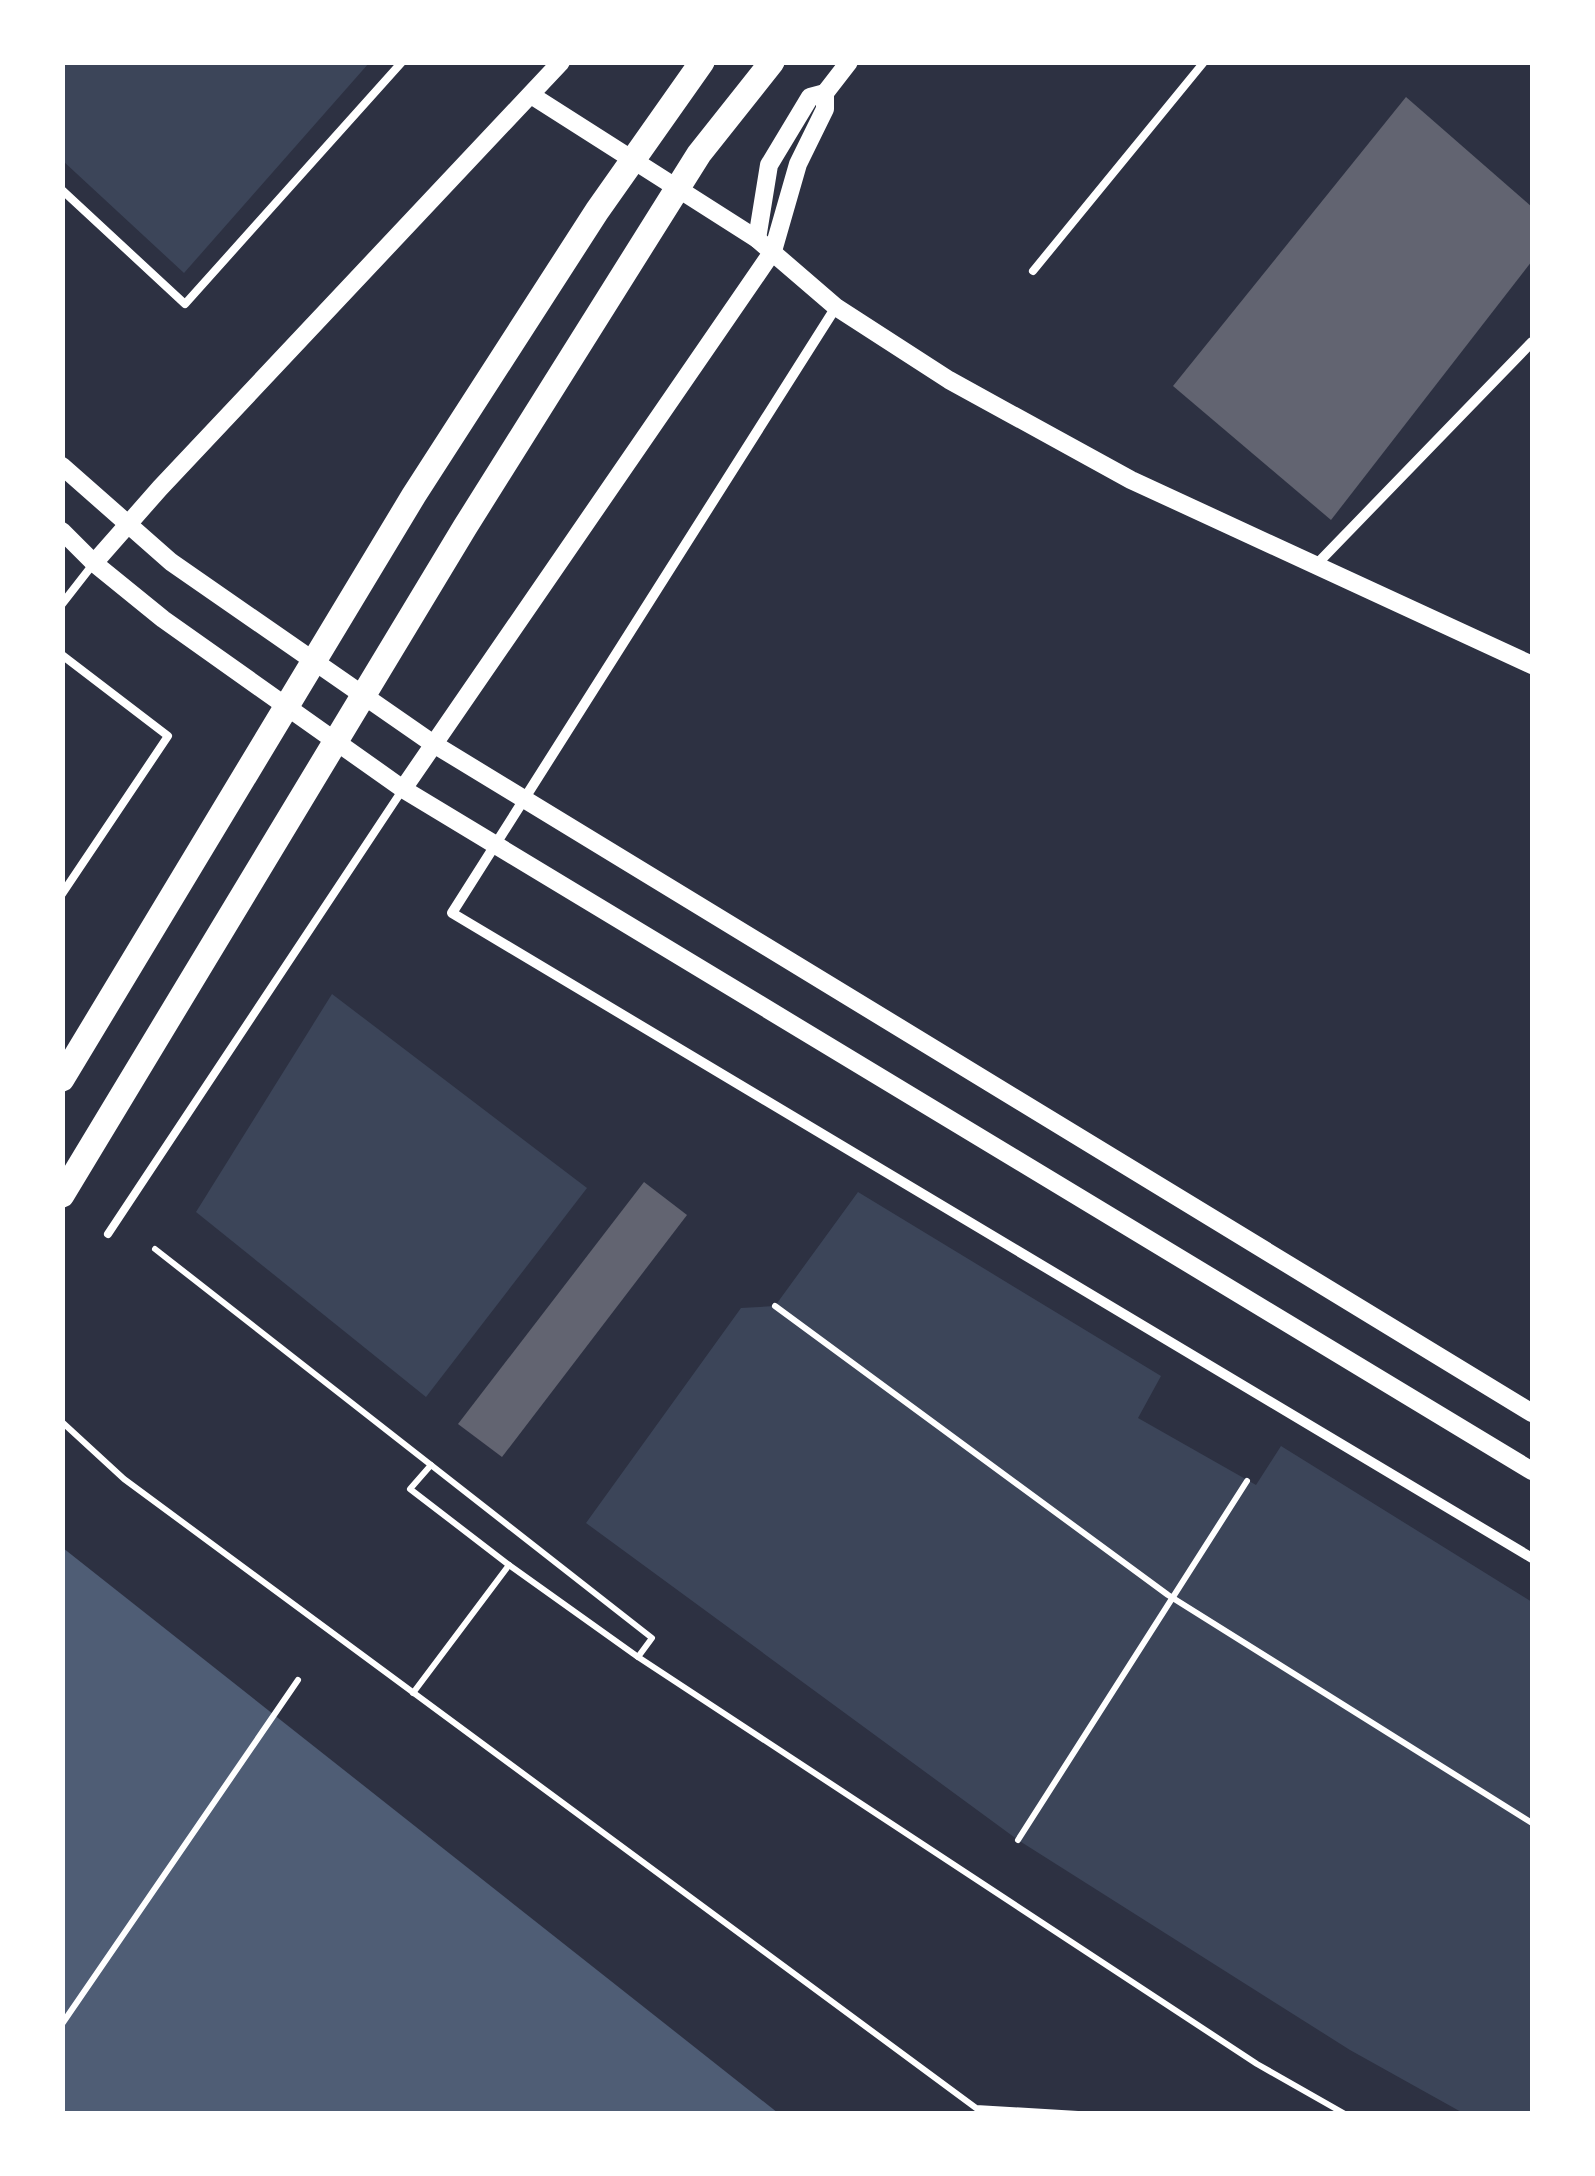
<svg xmlns="http://www.w3.org/2000/svg" width="1595" height="2176" font-family="'Roboto Condensed',sans-serif">
	<style>
		.green { fill: #3c4559 }
		.water { fill: #4f5d75 }
		.building { fill: #626471 }
		.lines { fill: none; stroke-linecap: round; stroke-linejoin: round }
		.path { stroke: #fff; stroke-width: 6 }
		.service { stroke: #fff; stroke-width: 8 }
		.minor { stroke: #fff; stroke-width: 10 }
		.tertiary { stroke: #fff; stroke-width: 18 }
		.primary { stroke: #fff; stroke-width: 25 }
	</style>
	<rect width="100%" height="100%" fill="#2d3142"/>
	<g class="green">
		<path d="M62 63 63 62 369 63 184 273 63 161Z"/>
		<path d="M332 994 587 1188 426 1397 196 1212Z"/>
		<path d="M858 1192 1161 1376 1138 1418 1256 1485 1281 1446 1532 1602V2113H1463L1350 2050 1018 1840 586 1523 741 1308 775 1306Z"/>
	</g>
	<path class="water" d="M63 1548 778 2113H63Z"/>
	<g class="building">
		<path d="M1406 97 1532 207V261L1331 520 1173 386Z"/>
		<path d="M644 1182 687 1215 502 1457 458 1424Z"/>
	</g>
	<g class="lines">
		<g class="path">
			<path d="M155 1249 652 1638 638 1657 1257 2064 1345 2114"/>
			<path d="M775 1306 1168 1595 1532 1823"/>
			<path d="M62 1422 124 1479 976 2108 1078 2114"/>
			<path d="M509 1565 638 1657"/>
			<path d="M413 1693 509 1565 410 1489 431 1465"/>
			<path d="M1018 1840 1247 1481"/>
			<path d="M62 2024 298 1680"/>
		</g>
		<g class="service">
			<path d="M62 190 185 304 402 62"/>
			<path d="M1033 271 1204 62"/>
			<path d="M62 604 94 563"/>
			<path d="M62 655 168 736 62 894"/>
			<path d="M108 1234 403 789"/>
		</g>
		<g class="minor">
			<path d="M836 307 452 913 1532 1558"/>
			<path d="M1314 567 1532 342"/>
		</g>
		<g class="tertiary">
			<path d="M825 93 849 62"/>
			<path d="M531 95 757 239 836 307 949 380 1131 480 1532 665"/>
			<path d="M62 466 171 562 432 743 1532 1413"/>
			<path d="M62 531 94 563 163 619 403 789 1532 1471"/>
			<path d="M94 563 160 488 561 62"/>
			<path d="M403 789 773 251 798 164 825 109V93L810 97 769 165 757 239"/>
		</g>
		<g class="primary">
			<path d="M62 1079 414 495 597 211 702 62"/>
			<path d="M62 1195 465 527 699 154 772 62"/>
		</g>
	</g>
	<rect width="1595" height="2176" fill="none" stroke="#ffffff" stroke-width="130"/>
</svg>
